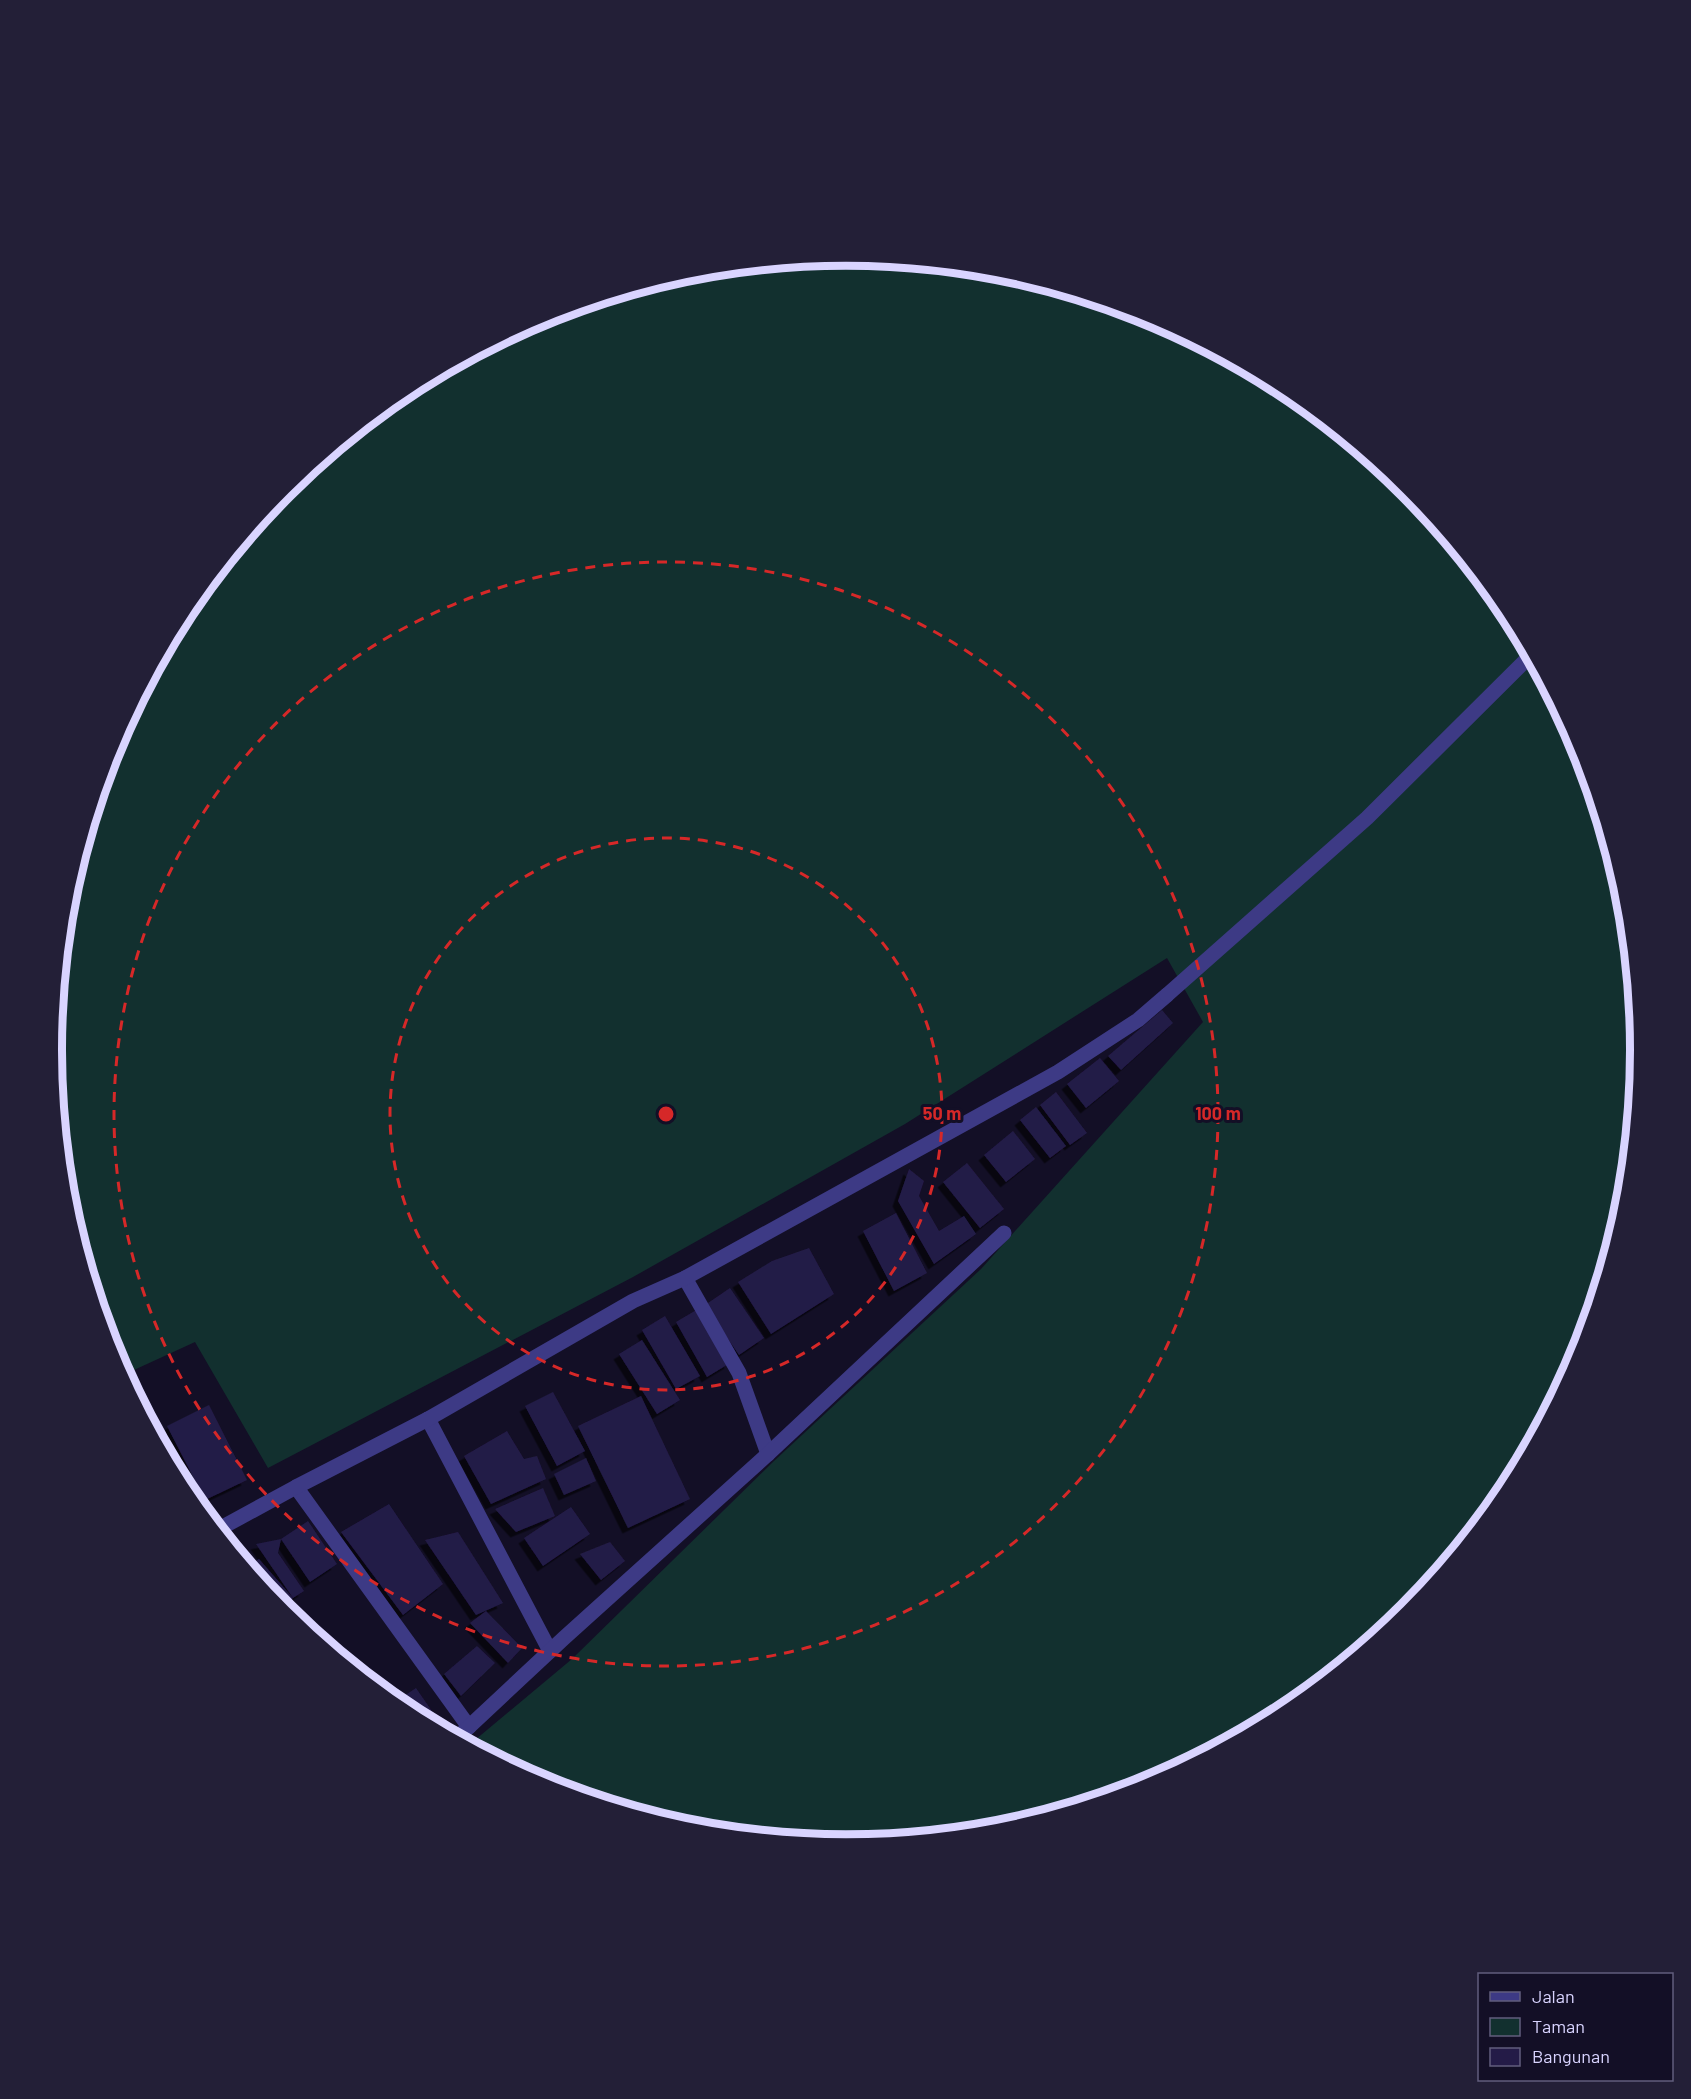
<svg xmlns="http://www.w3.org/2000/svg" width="1691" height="2099" font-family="Barlow,sans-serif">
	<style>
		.green { fill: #12302f }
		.building { fill: #241b47; filter: url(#shadow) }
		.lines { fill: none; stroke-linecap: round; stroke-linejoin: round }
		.minor { stroke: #3d3a85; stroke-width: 15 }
		.tertiary { stroke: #3d3a85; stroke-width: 15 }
		.ring { fill: none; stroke: #d62828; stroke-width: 3; stroke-dasharray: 10 8 }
		.rim { fill: none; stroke: #d9d4ff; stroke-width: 8 }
		.centre { fill: #d62828; stroke: #130f26; stroke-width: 3 }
		.ring-label { font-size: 18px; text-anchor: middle; font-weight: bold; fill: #d62828; stroke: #130f26; stroke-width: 6; stroke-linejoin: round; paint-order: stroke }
	</style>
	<defs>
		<filter id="shadow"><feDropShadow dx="-5.5" dy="5.5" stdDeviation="0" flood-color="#0009"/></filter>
	</defs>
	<rect width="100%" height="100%" fill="#130f26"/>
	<path class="green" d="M846 255 1001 270 1150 316 1287 389 1408 488 1506 608 1580 746 1625 895 1640 1050 1625 1205 1579 1354 1506 1491 1407 1612 1287 1710 1149 1784 1000 1829 845 1844 690 1829 541 1783 469 1745 572 1659 774 1461 981 1269 1203 1022 1167 958 905 1124 633 1277 268 1468 195 1342 123 1375 111 1353 66 1204 51 1049 66 894 112 745 185 608 284 487 404 389 542 315 691 270Z"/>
	<g class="building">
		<path d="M1162 1010 1173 1023 1121 1070 1108 1056Z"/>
		<path d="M1100 1058 1119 1081 1086 1108 1067 1084Z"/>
		<path d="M1056 1092 1087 1133 1070 1145 1040 1105Z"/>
		<path d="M1036 1107 1066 1146 1050 1158 1020 1120Z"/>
		<path d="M1013 1131 1035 1159 1006 1182 984 1155Z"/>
		<path d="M967 1163 1004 1209 980 1228 943 1182Z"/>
		<path d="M909 1169 924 1181 919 1196 939 1231 964 1216 976 1234 934 1264 898 1201Z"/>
		<path d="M896 1213 927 1273 894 1291 863 1231Z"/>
		<path d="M809 1248 834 1294 771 1334 738 1282 772 1261Z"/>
		<path d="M730 1288 764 1338 739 1355 705 1305Z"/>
		<path d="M698 1309 730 1363 707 1377 676 1322Z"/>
		<path d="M665 1316 700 1376 676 1389 642 1330Z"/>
		<path d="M642 1340 680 1400 657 1414 619 1354Z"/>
		<path d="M553 1392 585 1451 557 1466 525 1406Z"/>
		<path d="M641 1396 690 1499 628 1528 578 1426Z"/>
		<path d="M209 1405 247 1480 205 1500 167 1426Z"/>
		<path d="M507 1431 524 1459 537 1456 546 1479 491 1504 464 1456Z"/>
		<path d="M586 1458 596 1481 564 1495 554 1474Z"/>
		<path d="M175 1468 189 1495H188L173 1469Z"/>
		<path d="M543 1488 555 1516 516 1532 495 1509Z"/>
		<path d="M389 1504 443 1584 403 1615 341 1532Z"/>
		<path d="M571 1507 590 1534 543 1566 524 1538Z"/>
		<path d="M308 1521 337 1564 310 1582 281 1539Z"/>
		<path d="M458 1532 503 1603 476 1615 425 1540Z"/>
		<path d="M281 1539 278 1553 304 1591 293 1598 256 1544Z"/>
		<path d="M610 1542 625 1561 601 1580 580 1554Z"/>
		<path d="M259 1559 293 1598 281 1608 247 1567Z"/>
		<path d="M486 1611 522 1648 508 1663 470 1623Z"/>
		<path d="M477 1646 495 1663 461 1696 444 1674Z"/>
		<path d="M416 1688 436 1717 428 1723 404 1710 395 1702Z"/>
	</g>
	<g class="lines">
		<g class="minor">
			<path d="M685 1278 739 1373 768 1454"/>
			<path d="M428 1419 550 1651"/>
			<path d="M296 1487 469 1727"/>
			<path d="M217 1530 296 1487 428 1419 633 1301 685 1278 1058 1072 1138 1020 1167 995"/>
			<path d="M457 1738 564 1638 768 1454 1004 1233"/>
		</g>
		<path class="tertiary" d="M1167 995 1367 818 1531 655"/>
	</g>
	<g class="ring">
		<circle cx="666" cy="1114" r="276"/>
		<circle cx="666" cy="1114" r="552"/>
	</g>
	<path d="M0 0H1691V2099H0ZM62 1050a784 784 0 1 1 1568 0a784 784 0 1 1-1568 0Z" fill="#231f37" fill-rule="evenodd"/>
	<path class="rim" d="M62 1050a784 784 0 1 1 1568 0a784 784 0 1 1-1568 0Z"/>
	<circle cx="666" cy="1114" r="9" class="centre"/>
	<g class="ring-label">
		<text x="942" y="1120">50 m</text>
		<text x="1218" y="1120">100 m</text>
	</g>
	<rect x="1478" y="1973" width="195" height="108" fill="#130f26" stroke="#625e7d" stroke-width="1.5"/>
	<rect x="1490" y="1992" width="30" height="9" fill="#3d3a85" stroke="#625e7d" stroke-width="1.5"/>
	<text x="1532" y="2003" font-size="18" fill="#d9d4ff">Jalan</text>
	<rect x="1490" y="2018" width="30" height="18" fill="#12302f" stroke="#625e7d" stroke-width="1.5"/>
	<text x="1532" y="2033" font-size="18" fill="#d9d4ff">Taman</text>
	<rect x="1490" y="2048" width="30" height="18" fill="#241b47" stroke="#625e7d" stroke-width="1.5"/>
	<text x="1532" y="2063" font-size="18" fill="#d9d4ff">Bangunan</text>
</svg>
